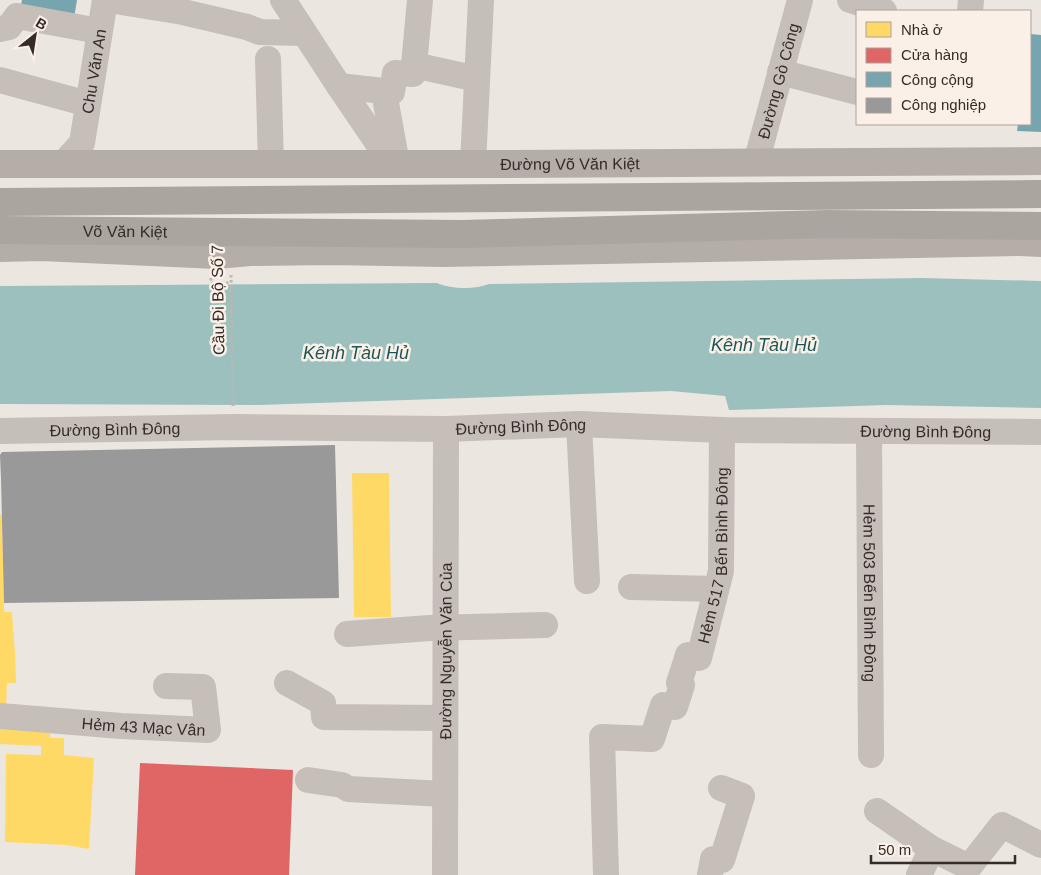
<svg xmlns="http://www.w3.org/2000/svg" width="1041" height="875" font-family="Arial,sans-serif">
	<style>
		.water { fill: #9cc0be }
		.homes { fill: #ffd966 }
		.shops { fill: #e06666 }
		.public { fill: #76a5af }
		.industry { fill: #999 }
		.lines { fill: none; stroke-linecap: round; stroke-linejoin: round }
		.path { stroke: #beb7b1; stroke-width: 3; stroke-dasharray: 2.5 2.5; stroke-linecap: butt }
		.minor { stroke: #c5beb9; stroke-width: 26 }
		.major { stroke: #b4ada8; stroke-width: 28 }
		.highway { stroke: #aba59f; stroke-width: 28 }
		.labels { text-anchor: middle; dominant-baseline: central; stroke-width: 5; stroke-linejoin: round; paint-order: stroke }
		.street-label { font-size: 16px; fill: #362b27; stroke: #faf0e7 }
		.water-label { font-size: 18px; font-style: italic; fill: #1c5658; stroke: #faf0e7 }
	</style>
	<rect width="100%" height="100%" fill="#ece6e0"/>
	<path class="water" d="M922 278 1041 281V408L886 405 729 410 725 396 671 391 259 405 0 404V286L437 283C451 289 474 290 489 284Z"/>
	<g class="homes">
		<path d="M352 473H389L391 617H354Z"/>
		<path d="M0 515H2L4 612H12L15 653 16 683H7L6 711 0 710Z"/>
		<path d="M0 719 51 722 50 738H64V755L94 758 89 849 66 845 5 842 6 754 41 755V746L0 744Z"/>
	</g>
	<path class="shops" d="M140 763 293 770 289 875H135Z"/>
	<g class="public">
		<path d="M22 0H77L74 18 20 10Z"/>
		<path d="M1030 34 1041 35V132L1017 131 1018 124H1030Z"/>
	</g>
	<path class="industry" d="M335 445 339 598 4 603 1 479 0 455 2 452Z"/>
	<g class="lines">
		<g class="path">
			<path d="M231 275 233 406"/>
			<path d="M211 278V283H231"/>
		</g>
		<g class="minor">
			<path d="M109 0 183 12 247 27 260 32 304 33"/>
			<path d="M283 0 339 86 392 164"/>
			<path d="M420 0 414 65 477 79"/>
			<path d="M850 0 884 11"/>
			<path d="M970 11 971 0"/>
			<path d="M0 29 9 27 17 16 99 31"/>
			<path d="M268 59 271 164"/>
			<path d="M780 72 857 92"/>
			<path d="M0 80 88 104"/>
			<path d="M339 86 392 92 395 73 413 74 414 65"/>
			<path d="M384 92 397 164"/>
			<path id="s1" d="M756 163 800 0"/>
			<path id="s2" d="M63 164 82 143 105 0"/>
			<path d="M473 164 481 0"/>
			<path d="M579 424 587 581"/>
			<path id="s3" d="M0 431 233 427 446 429 579 424 722 430 1041 432"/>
			<path id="s4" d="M869 432 871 755"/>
			<path d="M631 587 716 589"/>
			<path d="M347 634 430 628 545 625"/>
			<path d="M287 683 323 703 324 717 445 718"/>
			<path id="s5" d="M0 716 121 726 208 730 203 687 166 686"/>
			<path d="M308 780 342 785 348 789 444 794"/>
			<path d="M877 811 932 849 969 867 1002 825 1041 845"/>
			<path id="s6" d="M445 875 446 429"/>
			<path id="s7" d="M606 875 602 737 652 739 663 705 675 707 682 685 679 683 688 655 699 658 721 571 722 430"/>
			<path d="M710 875 713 859 722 860 742 796 721 788"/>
			<path d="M919 875 932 849"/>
		</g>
		<g class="major">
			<path id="s8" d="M0 164H494L1041 161"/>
			<path d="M0 248 42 247 217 255 250 252 331 251 443 253 1020 242 1041 243"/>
		</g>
		<g class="highway">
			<path d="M0 202 1041 194"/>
			<path id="s9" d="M0 230 462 234 828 224 1041 226"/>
		</g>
	</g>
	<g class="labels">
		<g class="street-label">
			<text stroke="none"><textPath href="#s2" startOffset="101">Chu Văn An</textPath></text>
			<text stroke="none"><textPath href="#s1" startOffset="85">Đường Gò Công</textPath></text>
			<text stroke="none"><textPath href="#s8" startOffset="570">Đường Võ Văn Kiệt</textPath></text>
			<text stroke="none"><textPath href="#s9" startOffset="125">Võ Văn Kiệt</textPath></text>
			<text transform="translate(218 300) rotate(-91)">Cầu Đi Bộ Số 7</text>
			<text stroke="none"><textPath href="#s3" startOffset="521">Đường Bình Đông</textPath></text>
			<text stroke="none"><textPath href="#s3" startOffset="115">Đường Bình Đông</textPath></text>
			<text stroke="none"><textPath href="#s3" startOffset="926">Đường Bình Đông</textPath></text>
			<text stroke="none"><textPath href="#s7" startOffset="408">Hẻm 517 Bến Bình Đông</textPath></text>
			<text stroke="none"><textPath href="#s4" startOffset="161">Hẻm 503 Bến Bình Đông</textPath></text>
			<text stroke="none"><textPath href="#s6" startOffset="224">Đường Nguyễn Văn Của</textPath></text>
			<text stroke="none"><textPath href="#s5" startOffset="144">Hẻm 43 Mạc Vân</textPath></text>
		</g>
		<g class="water-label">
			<text x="764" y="345">Kênh Tàu Hủ</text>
			<text x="356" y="353">Kênh Tàu Hủ</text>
		</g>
	</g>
	<rect x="856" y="10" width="175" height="115" fill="#faf0e7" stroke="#aca19a"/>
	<rect x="866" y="22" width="25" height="15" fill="#ffd966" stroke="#aca19a"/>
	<text x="901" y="35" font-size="15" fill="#362b27">Nhà ở</text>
	<rect x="866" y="48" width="25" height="15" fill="#e06666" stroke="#aca19a"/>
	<text x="901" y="60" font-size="15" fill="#362b27">Cửa hàng</text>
	<rect x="866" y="72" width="25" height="15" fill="#76a5af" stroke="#aca19a"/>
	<text x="901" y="85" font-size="15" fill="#362b27">Công cộng</text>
	<rect x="866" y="98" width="25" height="15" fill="#999999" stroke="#aca19a"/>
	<text x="901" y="110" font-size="15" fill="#362b27">Công nghiệp</text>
	<g transform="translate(35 35) rotate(30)" stroke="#faf0e7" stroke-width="4" paint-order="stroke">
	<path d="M0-4L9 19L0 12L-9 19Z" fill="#362b27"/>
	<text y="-8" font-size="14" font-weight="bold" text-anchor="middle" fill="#362b27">B</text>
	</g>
	<path d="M871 855v8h144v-8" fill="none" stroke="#362b27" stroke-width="2.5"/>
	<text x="878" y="855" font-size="15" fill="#362b27" stroke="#faf0e7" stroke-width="4" paint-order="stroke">50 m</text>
</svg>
